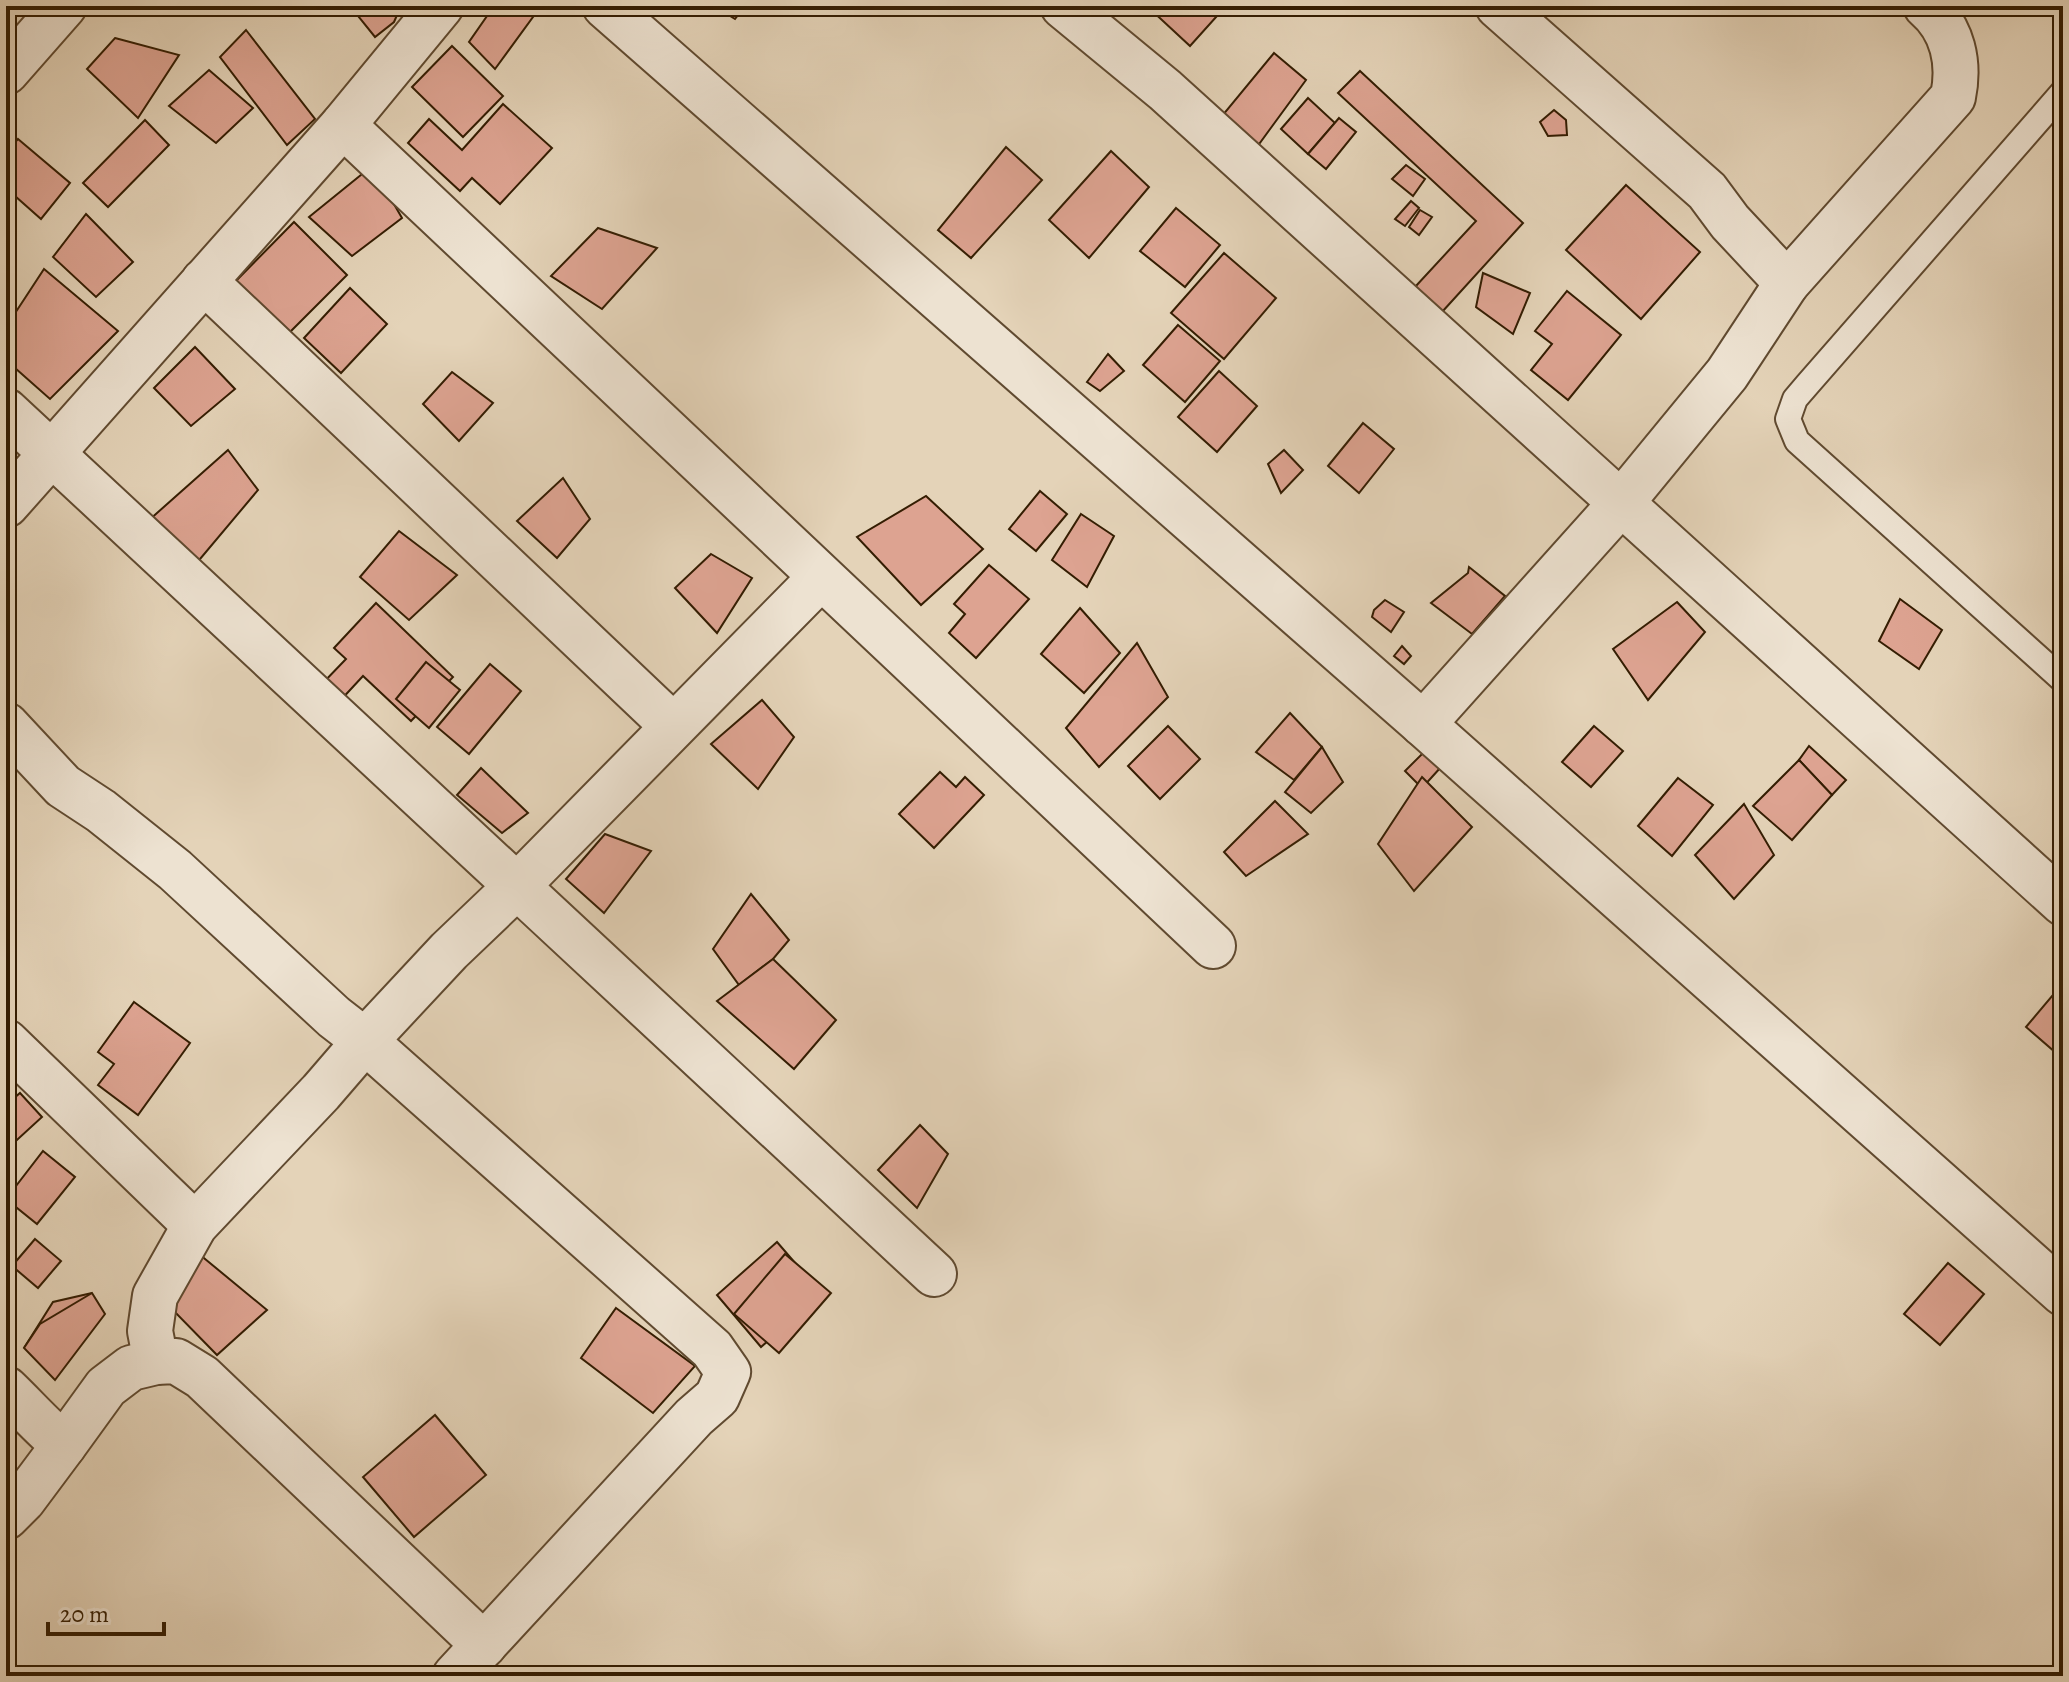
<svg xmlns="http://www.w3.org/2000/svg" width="2069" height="1682" font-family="Alegreya,serif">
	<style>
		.building { fill: #dda391; stroke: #341d02; stroke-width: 2 }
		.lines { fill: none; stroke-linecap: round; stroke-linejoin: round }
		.service-casing { stroke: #604a30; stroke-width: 28 }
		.minor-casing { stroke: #604a30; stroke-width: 48 }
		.service { stroke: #ede2d1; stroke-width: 24 }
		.minor { stroke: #ede2d1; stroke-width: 44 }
	</style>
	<rect width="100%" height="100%" fill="#e4d3b8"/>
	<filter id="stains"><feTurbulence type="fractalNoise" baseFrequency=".0025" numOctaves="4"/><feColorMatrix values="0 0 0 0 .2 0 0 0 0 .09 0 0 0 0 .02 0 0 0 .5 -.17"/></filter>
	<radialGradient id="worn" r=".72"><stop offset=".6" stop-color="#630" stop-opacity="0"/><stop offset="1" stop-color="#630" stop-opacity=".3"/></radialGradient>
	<g class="building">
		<path d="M370 6H401L394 22 375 37 358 16Z"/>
		<path d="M494 6H541L495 69 469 42Z"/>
		<path d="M714 6H745L735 19Z"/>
		<path d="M1151 6H1226L1190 46 1149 8Z"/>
		<path d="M246 30 315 119 287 145 220 57Z"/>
		<path d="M115 38 179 55 138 118 87 69Z"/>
		<path d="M452 46 503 96 463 137 412 87Z"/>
		<path d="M1274 53 1306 80 1254 151 1217 122Z"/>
		<path d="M209 70 253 108 216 143 169 106Z"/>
		<path d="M1360 71 1523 223 1442 312 1415 287 1476 221 1338 93Z"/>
		<path d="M1308 98 1335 123 1308 154 1281 129Z"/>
		<path d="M503 104 552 148 500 204 472 178 460 191 408 143 429 119 462 150Z"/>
		<path d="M1554 110 1566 120 1567 135 1548 136 1540 122Z"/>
		<path d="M1339 118 1356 132 1326 169 1308 154Z"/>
		<path d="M145 120 169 145 108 207 83 183Z"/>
		<path d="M18 139 70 183 41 219 6 188V152Z"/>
		<path d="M1006 147 1042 180 971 258 938 230Z"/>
		<path d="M1111 151 1149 187 1089 258 1049 220Z"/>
		<path d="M1406 165 1425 179 1413 196 1392 179Z"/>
		<path d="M372 166 402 218 352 256 309 217Z"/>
		<path d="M1626 185 1700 252 1641 319 1566 250Z"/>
		<path d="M1411 201 1419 208 1405 226 1395 219Z"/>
		<path d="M1176 208 1220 245 1185 287 1140 251Z"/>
		<path d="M1420 210 1432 217 1419 235 1409 227Z"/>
		<path d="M86 214 133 262 96 297 53 257Z"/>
		<path d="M294 222 347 275 281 341 229 288Z"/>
		<path d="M598 228 657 248 602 309 551 276Z"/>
		<path d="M1224 253 1276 298 1224 359 1171 313Z"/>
		<path d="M44 269 118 331 50 399 6 360V327Z"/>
		<path d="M1483 273 1530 293 1513 334 1476 307Z"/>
		<path d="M350 288 387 324 341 373 304 338Z"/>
		<path d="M1567 291 1621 335 1568 400 1531 370 1552 344 1535 331Z"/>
		<path d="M1178 325 1220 361 1185 402 1143 365Z"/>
		<path d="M195 347 235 389 191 426 154 388Z"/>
		<path d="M1108 354 1124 371 1100 391 1087 382Z"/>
		<path d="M1219 371 1257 406 1217 452 1178 417Z"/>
		<path d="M452 372 493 403 459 441 423 404Z"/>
		<path d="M1363 423 1394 449 1359 493 1328 466Z"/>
		<path d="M228 450 258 490 195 565 148 521Z"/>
		<path d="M1284 450 1303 470 1281 493 1268 464Z"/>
		<path d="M563 478 590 519 557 558 517 521Z"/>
		<path d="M1040 491 1067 514 1036 551 1009 529Z"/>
		<path d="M926 496 983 549 921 605 857 537Z"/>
		<path d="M1081 514 1114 536 1087 587 1052 560Z"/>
		<path d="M399 531 457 575 409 620 360 577Z"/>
		<path d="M711 554 752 578 717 633 675 588Z"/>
		<path d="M989 565 1029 599 976 658 949 633 965 614 954 604Z"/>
		<path d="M1469 567 1505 596 1472 634 1431 603 1468 573Z"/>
		<path d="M1900 599 1942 630 1919 669 1879 641Z"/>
		<path d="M1385 600 1404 612 1391 632 1372 617 1374 610Z"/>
		<path d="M1677 602 1705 632 1648 700 1613 649Z"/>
		<path d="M376 603 453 677 411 721 363 676 338 703 320 686 346 659 334 648Z"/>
		<path d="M1080 608 1120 653 1084 693 1041 654Z"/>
		<path d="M1137 643 1168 697 1099 767 1066 728Z"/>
		<path d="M1402 646 1411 656 1404 664 1394 656Z"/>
		<path d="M426 662 460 690 429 728 396 699Z"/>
		<path d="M490 664 521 691 469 754 437 727Z"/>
		<path d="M762 700 794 737 758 789 711 744Z"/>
		<path d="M1290 713 1322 747 1294 780 1256 752Z"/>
		<path d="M1168 726 1200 759 1160 799 1128 766Z"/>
		<path d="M1594 726 1623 751 1591 787 1562 762Z"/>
		<path d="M1809 746 1846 780 1832 795 1799 760Z"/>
		<path d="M1322 747 1343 782 1311 813 1285 792Z"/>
		<path d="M1424 752 1441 767 1422 788 1405 771Z"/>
		<path d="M1799 760 1832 795 1792 840 1753 806Z"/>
		<path d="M481 768 528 813 502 833 457 795Z"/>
		<path d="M940 772 956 787 965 777 984 795 934 848 899 814Z"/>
		<path d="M1422 777 1472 827 1414 891 1378 844Z"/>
		<path d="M1678 778 1713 805 1672 856 1638 826Z"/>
		<path d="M1275 801 1308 834 1246 876 1224 852Z"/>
		<path d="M1744 804 1774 855 1734 899 1695 855Z"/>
		<path d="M605 834 651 851 604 913 566 879Z"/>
		<path d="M751 894 789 940 773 959 739 985 713 949Z"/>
		<path d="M773 959 836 1020 794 1069 717 1001Z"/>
		<path d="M2063 983V1059L2026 1027Z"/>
		<path d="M134 1002 190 1043 138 1115 98 1085 114 1064 98 1052Z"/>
		<path d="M20 1093 42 1117 6 1150V1105Z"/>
		<path d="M920 1125 948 1154 917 1208 878 1170Z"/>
		<path d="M43 1151 75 1177 37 1224 6 1199Z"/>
		<path d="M35 1239 61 1261 38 1288 12 1266Z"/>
		<path d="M777 1242 822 1294 761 1347 717 1295Z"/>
		<path d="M199 1254 267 1310 217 1355 166 1303Z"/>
		<path d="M785 1254 831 1293 779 1353 734 1314Z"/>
		<path d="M1948 1263 1984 1294 1940 1345 1904 1314Z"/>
		<path d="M92 1293 24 1348 53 1302Z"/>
		<path d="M92 1293 105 1314 55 1380 24 1348 40 1324Z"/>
		<path d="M616 1308 695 1366 653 1413 581 1358Z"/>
		<path d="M435 1415 486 1475 414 1537 363 1477Z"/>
	</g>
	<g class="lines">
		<defs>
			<path id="service" d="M2063 92 1807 385 1795 399 1788 419 1797 441 2063 680"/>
			<g id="minor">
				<path d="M605 6 1423 724 2063 1293"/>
				<path d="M1063 6 1165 90 2063 903"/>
				<path d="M6 72 64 6"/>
				<path d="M343 125 1213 946"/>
				<path d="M204 281 673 726"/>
				<path d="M1787 283 1953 97C1960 63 1953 29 1926 6"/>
				<path d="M6 411 934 1274"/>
				<path d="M6 505 343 125 441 6"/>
				<path d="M1423 724 1621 503 1727 374 1787 283 1730 222 1707 191 1498 6"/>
				<path d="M6 725 63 786 101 811 175 870 334 1017 365 1041 449 951 517 886 821 577"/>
				<path d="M6 1042 195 1225"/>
				<path d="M156 1362 150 1331 155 1296 195 1225 321 1092 365 1041 712 1349 728 1372 717 1397 694 1417 455 1676"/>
				<path d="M6 1389C26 1408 43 1428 64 1445L23 1500 6 1517"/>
				<path d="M64 1445 106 1387 131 1368 156 1362 176 1361 202 1377 484 1645"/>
			</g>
		</defs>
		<use href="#service" class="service-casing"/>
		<use href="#minor" class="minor-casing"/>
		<use href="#service" class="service"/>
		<use href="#minor" class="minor"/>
	</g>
	<rect width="2069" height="1682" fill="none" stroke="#e4d3b8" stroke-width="32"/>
	<rect x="8" y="8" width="2053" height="1666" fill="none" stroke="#341d02" stroke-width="4"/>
	<rect x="16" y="16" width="2037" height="1650" fill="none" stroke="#341d02" stroke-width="2"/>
	<path d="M48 1622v12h116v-12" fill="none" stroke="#341d02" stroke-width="4"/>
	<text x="60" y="1622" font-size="24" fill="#341d02" stroke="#ede2d1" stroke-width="6" paint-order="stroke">20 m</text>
	<rect width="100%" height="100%" filter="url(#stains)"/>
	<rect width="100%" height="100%" fill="url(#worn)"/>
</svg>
